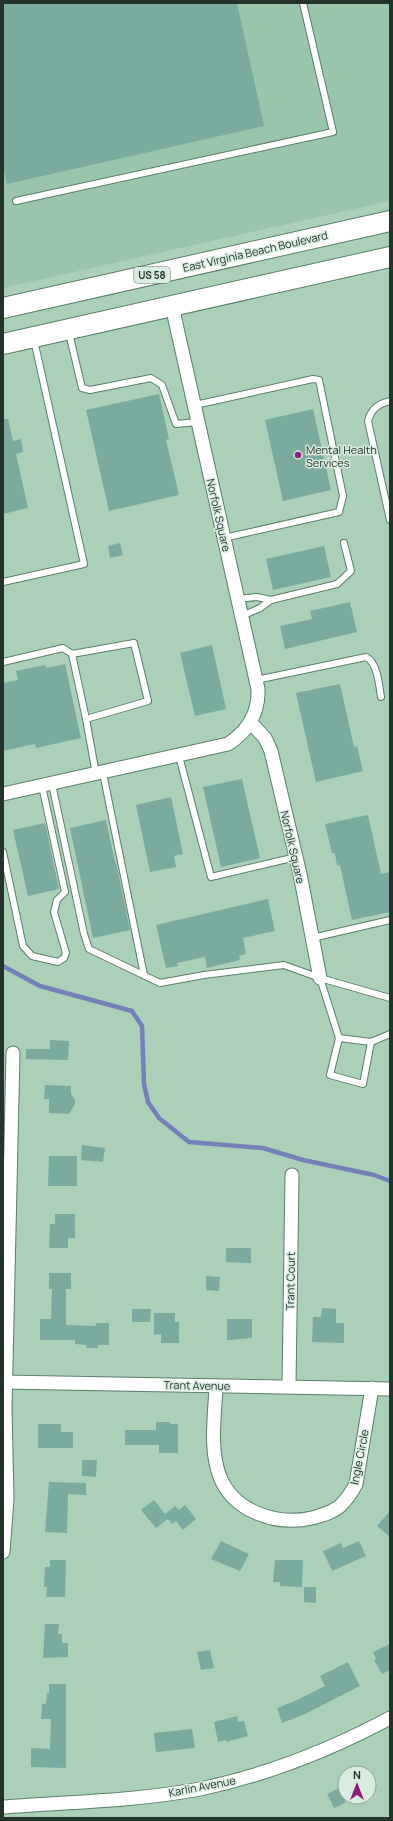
<svg xmlns="http://www.w3.org/2000/svg" width="393" height="1821" font-family="Manrope,sans-serif">
	<style>
		.built { fill: #99c6aa }
		.lines { fill: none; stroke-linecap: round; stroke-linejoin: round }
		.stream { stroke: #7480ba; stroke-width: 4.5 }
		.building { fill: #7baa9e }
		.lane-casing { stroke: #5a7e68; stroke-width: 8 }
		.street-casing { stroke: #5a7e68; stroke-width: 15 }
		.primary-casing { stroke: #5a7e68; stroke-width: 22 }
		.lane { stroke: #fff; stroke-width: 6 }
		.street { stroke: #fff; stroke-width: 13 }
		.primary { stroke: #fff; stroke-width: 20 }
		.poi-dot { fill: #901b7a; stroke: #d8ecdf; stroke-width: 1.5 }
		.labels { text-anchor: middle; dominant-baseline: central; stroke-width: 3; stroke-linejoin: round; paint-order: stroke }
		.shield { fill: #d8ecdf; stroke: #5a6a60; stroke-width: 1 }
		.shield-label { font-size: 10px; font-weight: bold; fill: #24332a }
		.street-label { font-size: 11px; fill: #24332a; stroke: #d8ecdf }
		.poi-label { font-size: 11px; fill: #24332a; stroke: #d8ecdf; text-anchor: start }
	</style>
	<rect width="100%" height="100%" fill="#aad1b8"/>
	<path class="built" d="M3 3H390V201L3 288Z"/>
	<g class="lines">
		<path class="stream" d="M3 966 40 986 132 1011 142 1026 144 1084 148 1102 159 1118 189 1142 263 1148 303 1160 374 1175 390 1181"/>
	</g>
	<g class="building">
		<path d="M3 3H237L264 126 7 184 3 167Z"/>
		<path d="M159 394 169 439 166 440 179 495 109 511 86 410Z"/>
		<path d="M313 409 331 490 283 501 265 420Z"/>
		<path d="M3 419H8L13 441 21 439 23 452 16 454 28 508 3 514Z"/>
		<path d="M120 543 123 555 110 558 108 546Z"/>
		<path d="M324 546 331 577 273 590 266 559Z"/>
		<path d="M350 602 357 632 285 649 280 626 312 619 310 611Z"/>
		<path d="M212 645 226 709 195 716 180 653Z"/>
		<path d="M65 664 81 738 36 748 35 744 3 751V683L18 680 16 671 45 665 46 668Z"/>
		<path d="M340 684 354 747 357 746 363 771 316 782 296 693Z"/>
		<path d="M242 779 260 858 221 867 203 787Z"/>
		<path d="M171 797 183 854 174 856 176 867 150 872 136 805Z"/>
		<path d="M368 815 381 874 390 872V912L352 920 340 865 337 866 335 853H332L325 824Z"/>
		<path d="M106 820 115 862H116L130 930 93 938 70 828Z"/>
		<path d="M45 823 59 889 28 896 13 830Z"/>
		<path d="M268 899 275 931 243 938 246 954 239 956 240 960 207 968 205 957 177 963 178 966 166 968 156 925Z"/>
		<path d="M50 1040 69 1041 68 1060 26 1059V1049H50Z"/>
		<path d="M45 1085 71 1086V1094L75 1100V1104L69 1114 49 1113V1099H44Z"/>
		<path d="M82 1145 105 1148 103 1162 81 1160Z"/>
		<path d="M49 1156H77V1186H48Z"/>
		<path d="M55 1214H75V1238H68V1248H49L50 1224H55Z"/>
		<path d="M226 1248H251V1263L226 1262Z"/>
		<path d="M49 1273H71V1289H66V1325L96 1326V1323H109V1345H98V1348H86V1345L75 1344V1340H40V1319H51L52 1289H49Z"/>
		<path d="M206 1276 220 1277 219 1291 206 1290Z"/>
		<path d="M322 1308 336 1309V1323H344V1343L312 1342 313 1317H321Z"/>
		<path d="M132 1309H151L150 1322H132Z"/>
		<path d="M154 1313H175V1322H179V1343H161V1334L154 1335Z"/>
		<path d="M227 1319H252V1338L227 1340Z"/>
		<path d="M156 1422H170V1424H178V1453H159V1445H125V1430H156Z"/>
		<path d="M38 1424H61V1432H73V1448H38Z"/>
		<path d="M82 1460H97L96 1477 82 1476Z"/>
		<path d="M49 1482 86 1483V1495L68 1494 67 1533 45 1532Z"/>
		<path d="M154 1500 165 1514 175 1506 179 1510 185 1505 196 1519 183 1530 176 1521 172 1524 168 1519 156 1528 141 1510Z"/>
		<path d="M390 1511V1537L377 1526Z"/>
		<path d="M221 1541 249 1554 240 1571 211 1559Z"/>
		<path d="M359 1541 366 1556 332 1571 323 1551 341 1543 343 1548Z"/>
		<path d="M50 1560H66L65 1597H46L47 1587H44L45 1567H50Z"/>
		<path d="M275 1560H303L302 1587 280 1586V1582H273Z"/>
		<path d="M304 1587H316V1603L304 1602Z"/>
		<path d="M45 1624H59L58 1634H62V1643H68V1657L43 1658Z"/>
		<path d="M390 1644V1670L382 1674 374 1660 376 1659 373 1652Z"/>
		<path d="M210 1650 214 1668 201 1670 197 1652Z"/>
		<path d="M348 1662 360 1686 305 1714 282 1723 277 1708 295 1701 325 1686 320 1676Z"/>
		<path d="M49 1684H66V1768L31 1767V1748L50 1749 51 1719H41L42 1704H46L47 1693H49Z"/>
		<path d="M237 1716 238 1722 244 1721 248 1736 226 1742V1740L218 1742 214 1722Z"/>
		<path d="M192 1729 195 1748 156 1752 154 1733Z"/>
		<path d="M345 1785V1803L334 1808 327 1794Z"/>
	</g>
	<g class="lines">
		<defs>
			<g id="lane">
				<path d="M16 201 333 132 303 3"/>
				<path d="M69 333 82 388 90 390 151 378 162 385 176 424 198 422"/>
				<path d="M390 401C378 404 371 409 368 421L390 520"/>
				<path d="M195 405 313 379 319 380 343 496 339 512 224 538"/>
				<path d="M3 582 84 564 34 340"/>
				<path d="M238 599 257 597 271 600 260 608 242 616"/>
				<path d="M271 600 337 584 351 571 344 543"/>
				<path d="M72 654 86 719"/>
				<path d="M3 662 63 648 72 654 134 643 148 701 86 719 96 774"/>
				<path d="M256 680 366 657C378 663 379 686 381 697"/>
				<path d="M179 756 211 877 296 857"/>
				<path d="M103 773 144 975"/>
				<path d="M52 784 84 934 89 949 160 983 204 975 284 965 320 978 390 998"/>
				<path d="M3 852 23 946 32 956 58 962 64 958 66 953 54 912 57 900 65 892 42 786"/>
				<path d="M312 938 390 920"/>
				<path d="M320 978 339 1038 371 1042 390 1034"/>
				<path d="M339 1038 330 1075 363 1084 371 1042"/>
			</g>
			<g id="street">
				<path d="M251 723 265 738 271 751 300 874 320 978"/>
				<path d="M3 794 228 744C248 731 259 713 258 689L172 306"/>
				<path d="M3 1382 390 1389"/>
				<path d="M216 1386C215 1415 209 1449 220 1477 234 1512 277 1526 312 1518 322 1515 332 1513 340 1506 347 1499 352 1492 356 1484L372 1388"/>
				<path d="M289 1386 292 1175"/>
				<path d="M3 1552 7 1499 5 1408 13 1053"/>
				<path d="M3 1807C67 1802 137 1801 200 1789 267 1775 330 1750 390 1718"/>
			</g>
			<g id="primary">
				<path d="M3 308 390 221"/>
				<path d="M3 344 390 257"/>
			</g>
		</defs>
		<use href="#lane" class="lane-casing"/>
		<use href="#street" class="street-casing"/>
		<use href="#primary" class="primary-casing"/>
		<use href="#lane" class="lane"/>
		<use href="#street" class="street"/>
		<use href="#primary" class="primary"/>
	</g>
	<circle class="poi-dot" cx="298" cy="455" r="4"/>
	<g class="labels">
		<rect class="shield" x="134" y="267" width="36" height="16" rx="3"/>
		<g class="shield-label">
			<text x="152" y="275">US 58</text>
		</g>
		<g class="street-label">
			<text transform="translate(255 251) rotate(-13)">East Virginia Beach Boulevard</text>
			<text transform="translate(219 515) rotate(77)">Norfolk Square</text>
			<text transform="translate(293 847) rotate(77)">Norfolk Square</text>
			<text transform="translate(290 1281) rotate(-89)">Trant Court</text>
			<text transform="translate(197 1385) rotate(1)">Trant Avenue</text>
			<text transform="translate(359 1457) rotate(-79)">Ingle Circle</text>
			<text transform="translate(202 1786) rotate(-11)">Karlin Avenue</text>
		</g>
		<g class="poi-label">
			<text x="306" y="449">Mental Health<tspan x="306" dy="13">Services</tspan></text>
		</g>
	</g>
	<rect width="393" height="1821" fill="none" stroke="#24332a" stroke-width="8"/>
	<g transform="translate(357 1785)"><circle r="19" fill="#d8ecdf" stroke="#90a297"/>
	<path d="M0-3L7 15L0 10L-7 15Z" fill="#901b7a"/>
	<text y="-6" font-size="11" font-weight="bold" text-anchor="middle" fill="#24332a">N</text>
	</g>
</svg>
